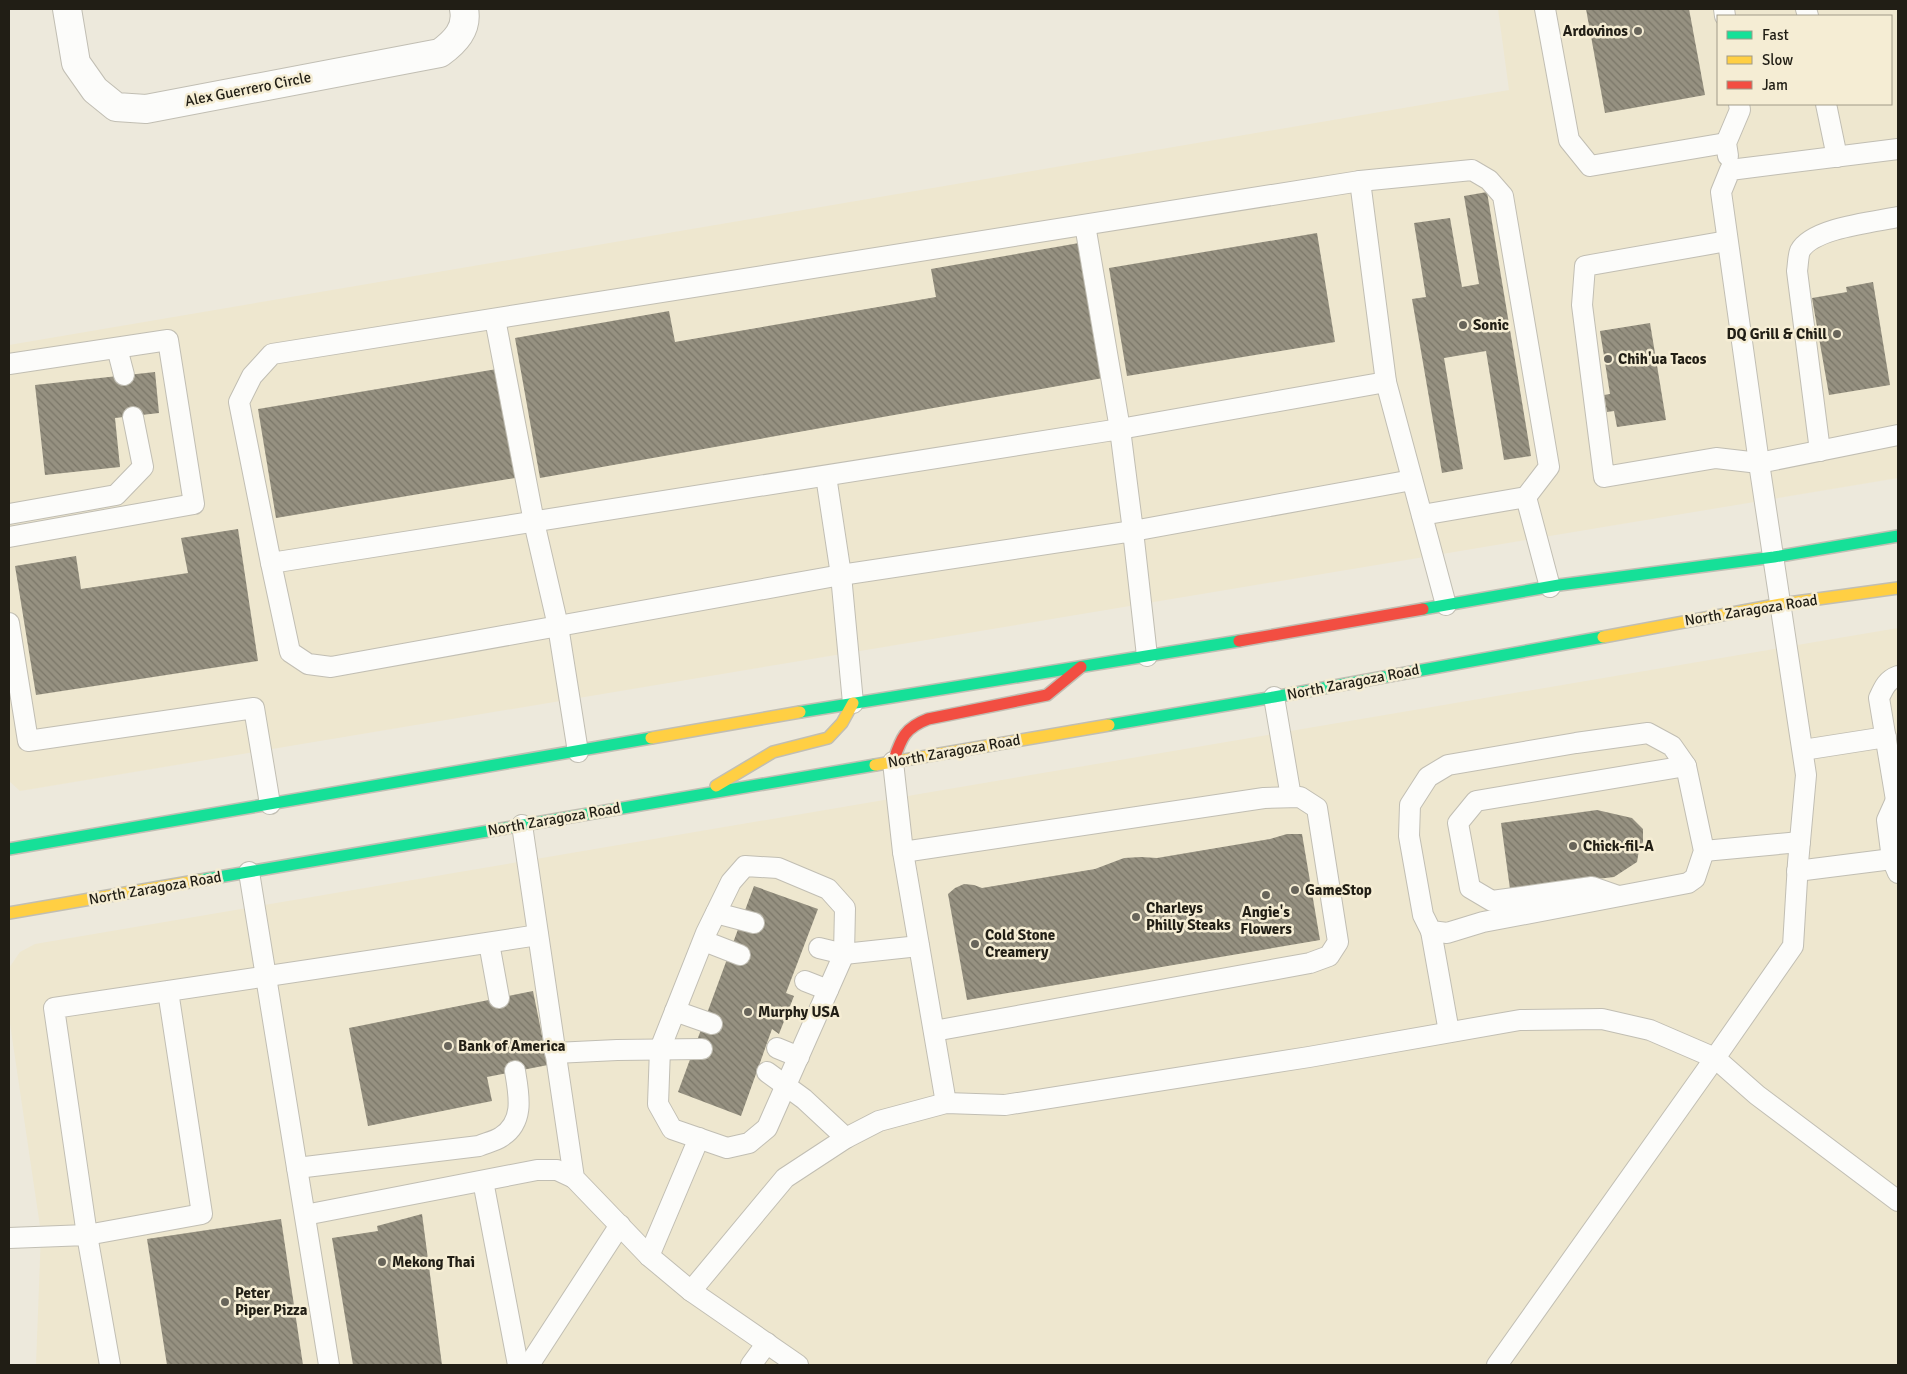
<svg xmlns="http://www.w3.org/2000/svg" width="1907" height="1374" font-family="Signika,sans-serif">
	<style>
		.built { fill: #eee7cf; fill-rule: evenodd }
		.building { fill: url(#building-back-hatch) }
		.lines { fill: none; stroke-linecap: round; stroke-linejoin: round }
		.lane-casing { stroke: #c1beb3; stroke-width: 22 }
		.street-casing { stroke: #c1beb3; stroke-width: 30 }
		.fast-casing { stroke: #c1beb3; stroke-width: 14 }
		.slow-casing { stroke: #c1beb3; stroke-width: 14 }
		.jam-casing { stroke: #c1beb3; stroke-width: 14 }
		.lane { stroke: #fcfcfa; stroke-width: 20 }
		.street { stroke: #fcfcfa; stroke-width: 28 }
		.fast { stroke: #16e098; stroke-width: 11 }
		.slow { stroke: #ffcf43; stroke-width: 11 }
		.jam { stroke: #f24e42; stroke-width: 11 }
		.poi-dot { fill: #68655b; stroke: #f5edd4; stroke-width: 2 }
		.labels { text-anchor: middle; dominant-baseline: central; stroke-width: 5; stroke-linejoin: round; paint-order: stroke }
		.poi-label { font-size: 15px; font-weight: bold; fill: #211e15; stroke: #f5edd4; text-anchor: start }
		.street-label { font-size: 15px; fill: #211e15; stroke: #f5edd4 }
	</style>
	<defs>
		<pattern id="building-back-hatch" width="6" height="6" patternUnits="userSpaceOnUse" patternTransform="scale(1.25)"><rect width="6" height="6" fill="#969181"/><path d="M-1 5l2 2M0 0l6 6M5-1l2 2" fill="none" stroke="#7a7668"/></pattern>
	</defs>
	<rect width="100%" height="100%" fill="#ede9dc"/>
	<g class="built">
		<path d="M1498 9H1898V478L20 791 9 781V345L1509 90ZM1718 16H1891V104H1718Z"/>
		<path d="M1898 628V1365H36L41 1233 9 1017V968L20 952 35 944Z"/>
	</g>
	<g class="building">
		<path d="M1586 9H1689L1705 95 1605 113Z"/>
		<path d="M1487 192 1531 456 1504 460 1486 351 1444 358 1463 469 1442 473 1412 299 1426 297 1414 223 1450 218 1462 287 1479 284 1464 196Z"/>
		<path d="M1317 233 1335 342 1127 376 1109 268Z"/>
		<path d="M1079 243 1103 378 540 478 515 338 669 311 675 342 936 297 931 269Z"/>
		<path d="M1873 282 1890 385 1829 395 1812 298 1847 292 1846 287Z"/>
		<path d="M1650 323 1666 420 1617 427 1614 411 1607 412 1604 395 1610 394 1600 331Z"/>
		<path d="M497 369 515 478 276 518 258 409Z"/>
		<path d="M155 372 159 413 115 418 120 467 45 475 35 385Z"/>
		<path d="M238 529 258 661 36 695 15 566 76 556 81 589 188 573 181 538Z"/>
		<path d="M1597 810 1632 818 1643 829V842L1639 850 1637 862 1614 877 1510 889 1501 823Z"/>
		<path d="M1287 834H1302L1320 940 967 1000 948 894 955 888 964 884 974 885 982 888 1095 869 1124 858 1141 857 1157 858 1270 839Z"/>
		<path d="M754 886 818 909 786 993 794 996 779 1034 772 1029 741 1116 678 1092Z"/>
		<path d="M533 991 548 1065 487 1077 492 1101 368 1126 349 1028Z"/>
		<path d="M422 1214 442 1365H353L332 1238 378 1231 377 1226Z"/>
		<path d="M281 1219 303 1365H167L147 1239Z"/>
	</g>
	<g class="lines">
		<defs>
			<g id="lane">
				<path d="M1545 9 1569 140 1590 166 1726 143"/>
				<path d="M1724 9 1725 16"/>
				<path d="M1806 9 1808 16"/>
				<path d="M1826 104 1837 157"/>
				<path d="M1898 149 1730 170 1721 192 1759 463 1806 775 1798 863 1793 946 1715 1058 1757 1095 1898 1201"/>
				<path d="M1728 156 1726 143 1740 110 1739 104"/>
				<path d="M1085 225 1120 429 1386 382"/>
				<path d="M1727 241 1585 266 1582 305 1604 477 1716 458 1759 463 1898 435"/>
				<path d="M495 319 534 522 558 626 578 752"/>
				<path d="M117 348 124 375"/>
				<path d="M9 364 168 340 194 504 9 537"/>
				<path d="M1820 451 1797 271C1798 265 1798 256 1800 251 1812 228 1874 222 1898 217"/>
				<path d="M826 476 841 575 853 703"/>
				<path d="M9 514 116 495 143 467 133 417"/>
				<path d="M1422 515 1526 497"/>
				<path d="M271 563 239 402 252 376 272 354 1360 181"/>
				<path d="M1446 605 1386 382 1360 181 1472 170 1489 180 1503 196 1549 467 1526 497 1550 587"/>
				<path d="M9 623 28 741 254 708 270 804"/>
				<path d="M1147 656 1133 531 841 575 331 667 308 664 290 652 271 563 1120 429 1133 531 1412 480"/>
				<path d="M1274 697 1291 797"/>
				<path d="M1648 733 1672 746 1686 766 1704 851 1695 878 1688 883 1483 922 1447 933 1431 931 1423 915 1409 836 1410 805 1428 777 1448 765 1576 743Z"/>
				<path d="M1803 750 1886 737"/>
				<path d="M893 762 903 852 946 1103"/>
				<path d="M1896 800 1879 698C1884 687 1887 680 1898 676"/>
				<path d="M1898 800H1896L1887 820 1892 859 1898 873"/>
				<path d="M522 825 574 1178 649 1256 691 1291 798 1365"/>
				<path d="M1704 851 1800 842"/>
				<path d="M903 852 1264 798 1300 797 1317 808 1338 942 1329 956 1310 963 934 1031"/>
				<path d="M745 866 778 868 828 889 845 908 844 954 767 1128 749 1143 727 1148 672 1129 658 1104 660 1049 706 933 731 882Z"/>
				<path d="M1797 871 1892 859"/>
				<path d="M249 872 329 1365"/>
				<path d="M1618 896 1592 887 1492 901 1470 888 1458 823 1476 801 1686 766"/>
				<path d="M716 913 754 923"/>
				<path d="M1431 931 1449 1032"/>
				<path d="M704 941 740 955"/>
				<path d="M489 943 499 998"/>
				<path d="M819 948 844 954 919 946"/>
				<path d="M805 981 828 990"/>
				<path d="M168 991 202 1214 87 1235 54 1008C215 984 377 960 538 935"/>
				<path d="M675 1011 712 1024"/>
				<path d="M777 1048 799 1057"/>
				<path d="M555 1053 617 1050 702 1049"/>
				<path d="M767 1072 804 1099 846 1138"/>
				<path d="M297 1168 479 1146C486 1143 495 1141 501 1137 525 1122 519 1095 515 1071"/>
				<path d="M483 1181 518 1365"/>
				<path d="M305 1215 537 1170H557L574 1178"/>
				<path d="M9 1238 87 1235 110 1365"/>
				<path d="M649 1256 699 1138"/>
				<path d="M691 1291 785 1178 846 1138 879 1121 946 1103 1005 1105 1309 1057 1520 1020 1602 1019 1650 1030 1715 1058 1497 1365"/>
				<path d="M529 1365 620 1225"/>
				<path d="M751 1365 767 1343"/>
			</g>
			<path id="street" d="M67 9 76 63 95 90 116 107 146 109 440 53C455 42 468 29 464 9"/>
			<g id="fast">
				<path d="M1423 609 1559 585 1774 557 1898 536"/>
				<path d="M800 712 1239 641"/>
				<path d="M1109 725 1274 697 1603 637"/>
				<path d="M9 849 651 738"/>
				<path d="M201 880 875 765"/>
			</g>
			<g id="slow">
				<path d="M1603 637 1781 604 1898 588"/>
				<path d="M651 738 800 712"/>
				<path d="M875 765 1109 725"/>
				<path d="M716 786 773 752 828 738 842 723 853 703"/>
				<path d="M9 913 201 880"/>
			</g>
			<g id="jam">
				<path d="M1239 641 1423 609"/>
				<path d="M893 762C901 739 904 728 928 719L1047 695 1081 667"/>
			</g>
		</defs>
		<use href="#lane" class="lane-casing"/>
		<use href="#street" class="street-casing"/>
		<use href="#fast" class="fast-casing"/>
		<use href="#slow" class="slow-casing"/>
		<use href="#jam" class="jam-casing"/>
		<use href="#lane" class="lane"/>
		<use href="#street" class="street"/>
		<use href="#fast" class="fast"/>
		<use href="#slow" class="slow"/>
		<use href="#jam" class="jam"/>
	</g>
	<g class="poi-dot">
		<circle cx="1638" cy="31" r="5"/>
		<circle cx="1463" cy="325" r="5"/>
		<circle cx="1837" cy="334" r="5"/>
		<circle cx="1608" cy="359" r="5"/>
		<circle cx="1573" cy="846" r="5"/>
		<circle cx="1295" cy="890" r="5"/>
		<circle cx="1266" cy="895" r="5"/>
		<circle cx="1136" cy="917" r="5"/>
		<circle cx="975" cy="944" r="5"/>
		<circle cx="748" cy="1012" r="5"/>
		<circle cx="448" cy="1046" r="5"/>
		<circle cx="382" cy="1262" r="5"/>
		<circle cx="225" cy="1302" r="5"/>
	</g>
	<g class="labels">
		<g class="poi-label">
			<text x="1628" y="31" text-anchor="end">Ardovinos</text>
			<text x="1473" y="325">Sonic</text>
			<text x="1827" y="334" text-anchor="end">DQ Grill &amp; Chill</text>
			<text x="1618" y="359">Chih'ua Tacos</text>
			<text x="1583" y="846">Chick-fil-A</text>
			<text x="1305" y="890">GameStop</text>
			<text x="1146" y="908">Charleys<tspan x="1146" dy="17">Philly Steaks</tspan></text>
			<text x="1266" y="912" text-anchor="middle">Angie's<tspan x="1266" dy="17">Flowers</tspan></text>
			<text x="985" y="935">Cold Stone<tspan x="985" dy="17">Creamery</tspan></text>
			<text x="758" y="1012">Murphy USA</text>
			<text x="458" y="1046">Bank of America</text>
			<text x="392" y="1262">Mekong Thai</text>
			<text x="235" y="1293">Peter<tspan x="235" dy="17">Piper Pizza</tspan></text>
		</g>
		<g class="street-label">
			<text transform="translate(248 89) rotate(-11)">Alex Guerrero Circle</text>
			<text transform="translate(1751 610) rotate(-9)">North Zaragoza Road</text>
			<text transform="translate(1353 682) rotate(-11)">North Zaragoza Road</text>
			<text transform="translate(954 751) rotate(-10)">North Zaragoza Road</text>
			<text transform="translate(554 819) rotate(-10)">North Zaragoza Road</text>
			<text transform="translate(155 888) rotate(-10)">North Zaragoza Road</text>
		</g>
	</g>
	<rect width="1907" height="1374" fill="none" stroke="#211e15" stroke-width="20"/>
	<rect x="1717" y="15" width="175" height="90" fill="#f5edd4" stroke="#a09a88"/>
	<rect x="1727" y="31" width="25" height="8" fill="#16e098" stroke="#a09a88"/>
	<text x="1762" y="40" font-size="15" fill="#211e15">Fast</text>
	<rect x="1727" y="56" width="25" height="8" fill="#ffcf43" stroke="#a09a88"/>
	<text x="1762" y="65" font-size="15" fill="#211e15">Slow</text>
	<rect x="1727" y="81" width="25" height="8" fill="#f24e42" stroke="#a09a88"/>
	<text x="1762" y="90" font-size="15" fill="#211e15">Jam</text>
</svg>
